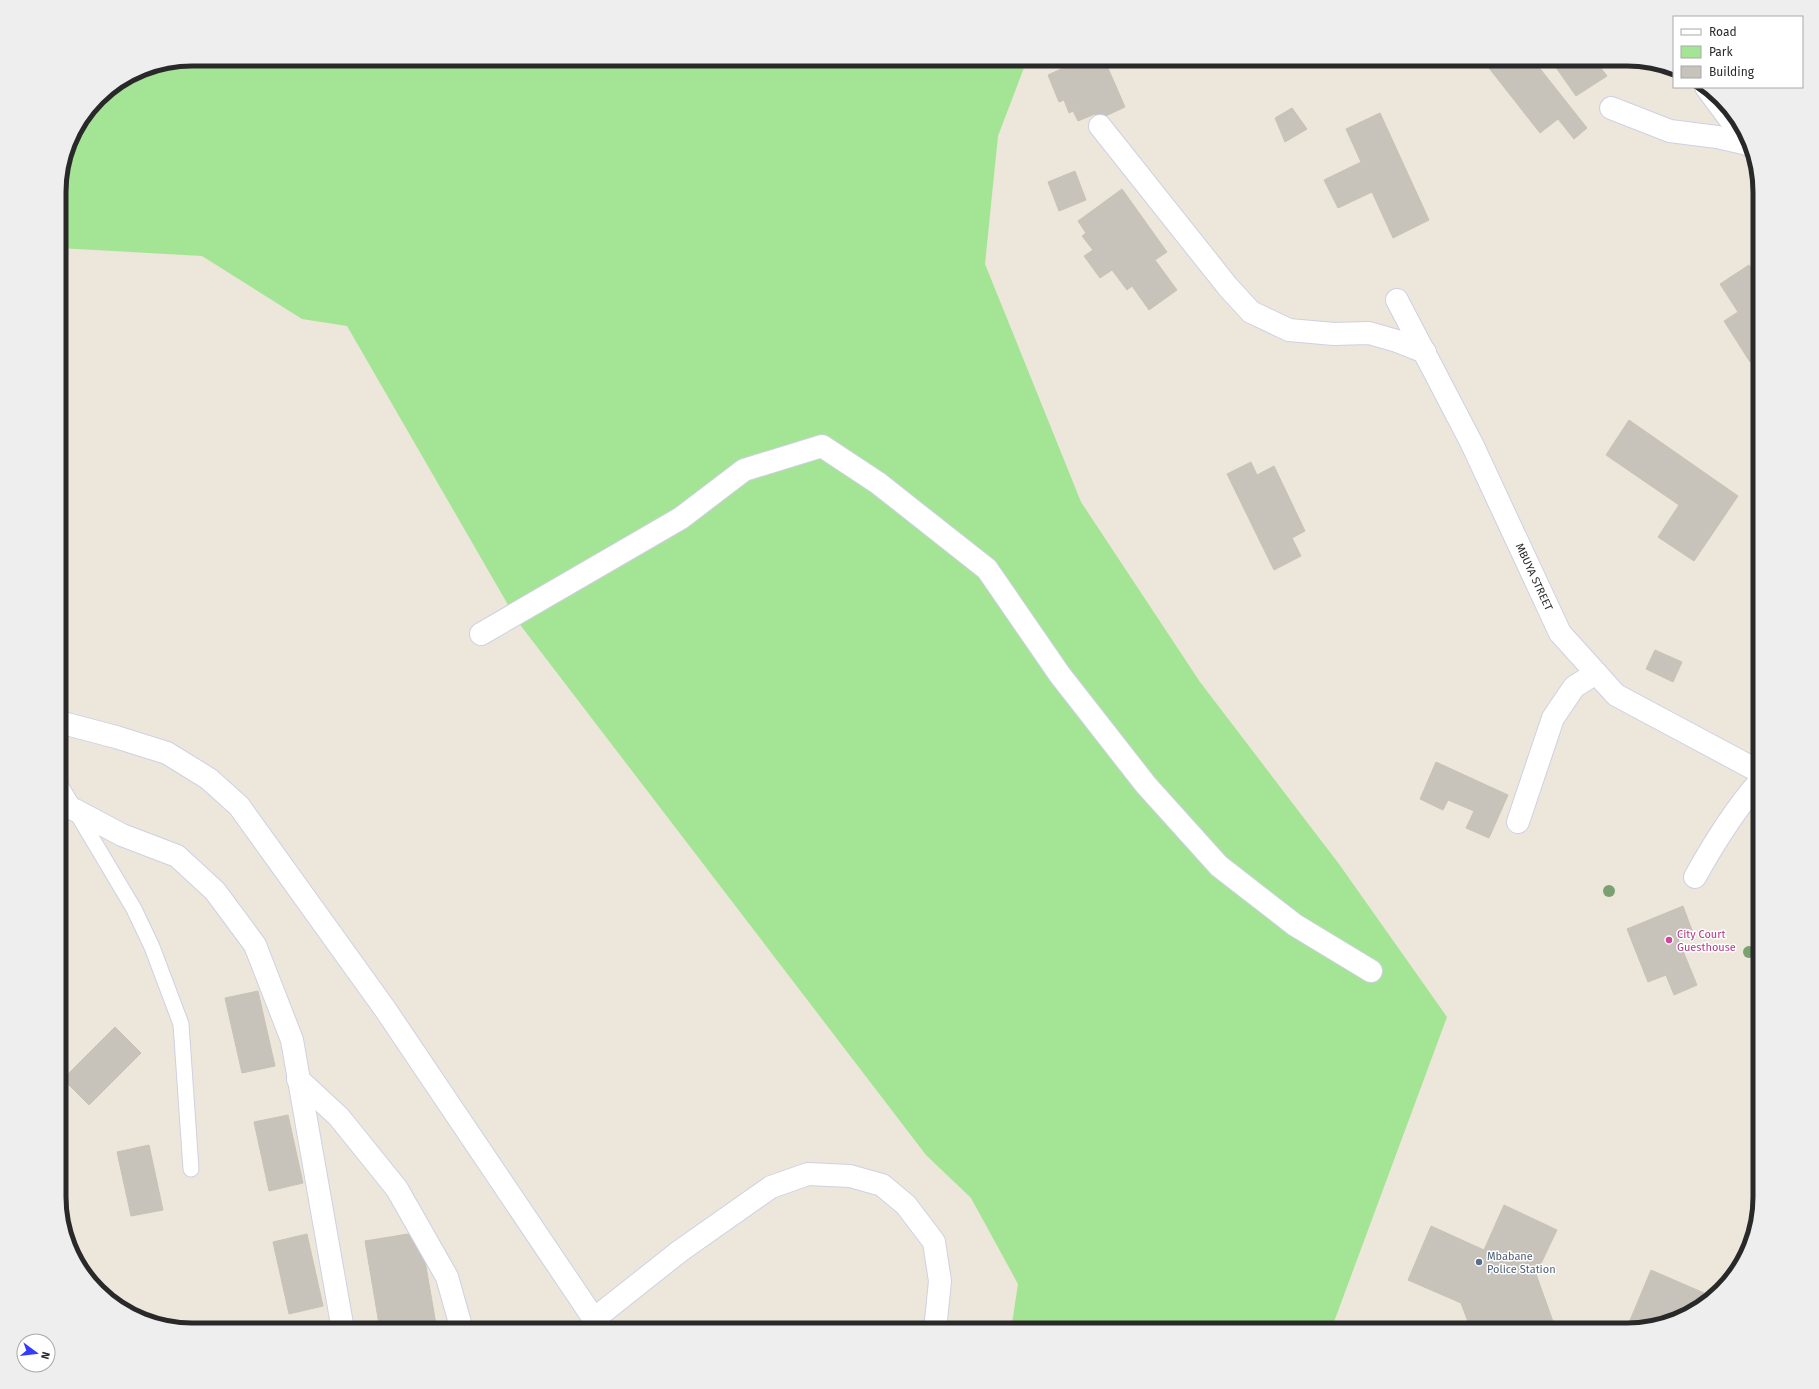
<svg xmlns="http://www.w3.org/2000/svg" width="1819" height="1389" font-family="'Fira Sans',sans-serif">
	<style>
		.green { fill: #a4e495 }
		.building { fill: #c7c3ba; stroke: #c7c3b4 }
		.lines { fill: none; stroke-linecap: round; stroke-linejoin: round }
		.lane-casing { stroke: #cfd0e3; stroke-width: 17 }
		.street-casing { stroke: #cfd0e3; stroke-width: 24 }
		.lane { stroke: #fff; stroke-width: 15 }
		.street { stroke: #fff; stroke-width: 22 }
		.tree { fill: #7aa16f }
		.hotel-dot { fill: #d1479c; stroke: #fff; stroke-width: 1.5 }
		.service-dot { fill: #5c6f8a; stroke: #fff; stroke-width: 1.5 }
		.labels { text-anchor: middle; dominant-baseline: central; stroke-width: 3; stroke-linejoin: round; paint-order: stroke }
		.street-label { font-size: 11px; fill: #292929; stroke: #fff }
		.hotel-label { font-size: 11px; fill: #b23c85; stroke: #fff; text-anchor: start }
		.service-label { font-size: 11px; fill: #4e5e75; stroke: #fff; text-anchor: start }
		.rim { fill: none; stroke: #292929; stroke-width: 5 }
	</style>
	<rect width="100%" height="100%" fill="#ece7da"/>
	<path class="green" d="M192 59H1036L1025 65 998 136 985 264 1081 502 1200 682 1339 864 1447 1017 1331 1330H1011L1018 1284 971 1198 926 1155 518 622 347 326 302 319 202 256 59 248V183L69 141 98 98 141 69Z"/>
	<g class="building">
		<path d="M1083 59H1104L1125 107 1097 120 1095 114 1078 121 1073 111 1069 113 1064 100 1059 102 1048 75Z"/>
		<path d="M1500 59H1522L1528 66 1534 61 1587 128 1574 139 1558 119 1540 133 1489 68Z"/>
		<path d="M1550 59H1594L1607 76 1576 96Z"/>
		<path d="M1292 108 1307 129 1285 142 1275 118Z"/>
		<path d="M1380 113 1429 220 1393 238 1372 192 1338 208 1324 180 1361 162 1346 129Z"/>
		<path d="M1075 171 1086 200 1059 211 1048 182Z"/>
		<path d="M1122 189 1167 252 1155 260 1177 290 1149 310 1132 286 1127 290 1112 270 1100 278 1084 256 1093 250 1082 236 1086 233 1078 221Z"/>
		<path d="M1749 265 1760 282V355L1750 362 1724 321 1738 312 1720 284Z"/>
		<path d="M1629 420 1738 496 1694 561 1658 537 1679 505 1606 455Z"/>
		<path d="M1251 462 1257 475 1274 466 1305 531 1292 538 1301 556 1274 570 1227 474Z"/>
		<path d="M1655 650 1682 662 1673 682 1646 669Z"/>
		<path d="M1436 762 1508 795 1489 838 1466 828 1474 811 1448 800 1443 810 1420 799Z"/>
		<path d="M1683 906 1693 933 1678 939 1697 985 1674 995 1666 975 1648 982 1627 929Z"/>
		<path d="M258 991 275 1066 242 1073 225 998Z"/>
		<path d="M115 1027 141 1053 89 1105 63 1079Z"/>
		<path d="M288 1115 303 1183 269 1191 254 1122Z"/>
		<path d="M149 1145 163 1210 131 1216 117 1152Z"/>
		<path d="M1504 1205 1557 1230 1536 1274 1556 1330H1471L1461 1303 1408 1280 1431 1226 1484 1250Z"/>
		<path d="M420 1232 437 1330H380L365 1241Z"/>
		<path d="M307 1234 323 1306 289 1314 273 1242Z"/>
		<path d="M1651 1270 1711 1296 1686 1316 1626 1330Z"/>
	</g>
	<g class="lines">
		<defs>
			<path id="lane" d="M59 783 134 909 152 947 181 1024 191 1169"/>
			<g id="street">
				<path d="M1706 87 1749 145"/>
				<path d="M1611 108 1670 131 1717 137 1748 144"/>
				<path d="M1100 126 1228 287 1251 312 1289 330 1334 334 1369 333 1397 341 1425 352"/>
				<path d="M1397 300 1472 444 1560 633 1616 695 1760 772"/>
				<path d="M481 634 681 518 744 470 822 446 878 483 987 569 1060 675 1146 785 1219 866 1295 925 1371 971"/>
				<path d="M59 722 116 737 167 753 209 779 239 806 385 1009 594 1319 680 1251 771 1187 808 1174 850 1176 882 1185 906 1205 934 1242 940 1281 935 1330"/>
				<path d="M75 810 122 835 177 856 215 891 255 945 292 1040 343 1330"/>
				<path d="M1518 822 1553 718 1574 687 1596 673"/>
				<path d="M1695 877C1714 843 1734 810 1760 781"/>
				<path d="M298 1079 339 1117 397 1189 447 1277 462 1330"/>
			</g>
		</defs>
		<use href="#lane" class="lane-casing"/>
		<use href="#street" class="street-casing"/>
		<use href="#lane" class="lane"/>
		<use href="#street" class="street"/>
	</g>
	<g class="tree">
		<circle cx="1609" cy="891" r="6"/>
		<circle cx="1749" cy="952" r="6"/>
	</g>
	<circle class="hotel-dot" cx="1669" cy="940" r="4"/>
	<circle class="service-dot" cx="1479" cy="1262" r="4"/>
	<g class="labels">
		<g class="street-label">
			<text transform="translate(1534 577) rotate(65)">MBUYA STREET</text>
		</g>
		<g class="hotel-label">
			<text x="1677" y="934">City Court<tspan x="1677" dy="13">Guesthouse</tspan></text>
		</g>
		<g class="service-label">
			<text x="1487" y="1256">Mbabane<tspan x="1487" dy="13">Police Station</tspan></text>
		</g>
	</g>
	<path d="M0 0H1819V1389H0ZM192 66H1627A126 126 0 0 1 1753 192V1197A126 126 0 0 1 1627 1323H192A126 126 0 0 1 66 1197V192A126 126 0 0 1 192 66Z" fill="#eee" fill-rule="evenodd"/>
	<path class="rim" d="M192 66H1627A126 126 0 0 1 1753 192V1197A126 126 0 0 1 1627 1323H192A126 126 0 0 1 66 1197V192A126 126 0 0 1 192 66Z"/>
	<rect x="1673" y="16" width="130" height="72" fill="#ffffff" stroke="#a9a9a9"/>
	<rect x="1681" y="29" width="20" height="6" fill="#ffffff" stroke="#a9a9a9"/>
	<text x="1709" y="36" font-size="12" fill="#292929">Road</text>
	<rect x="1681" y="46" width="20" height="12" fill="#a4e495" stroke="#a9a9a9"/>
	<text x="1709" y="56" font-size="12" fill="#292929">Park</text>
	<rect x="1681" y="66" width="20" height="12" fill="#c7c3ba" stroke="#a9a9a9"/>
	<text x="1709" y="76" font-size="12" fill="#292929">Building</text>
	<g transform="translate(36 1353) rotate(105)"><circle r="19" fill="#ffffff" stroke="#a9a9a9"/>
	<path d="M0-3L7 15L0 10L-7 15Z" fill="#353bfe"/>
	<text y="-6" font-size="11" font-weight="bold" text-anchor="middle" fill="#292929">N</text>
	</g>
</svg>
